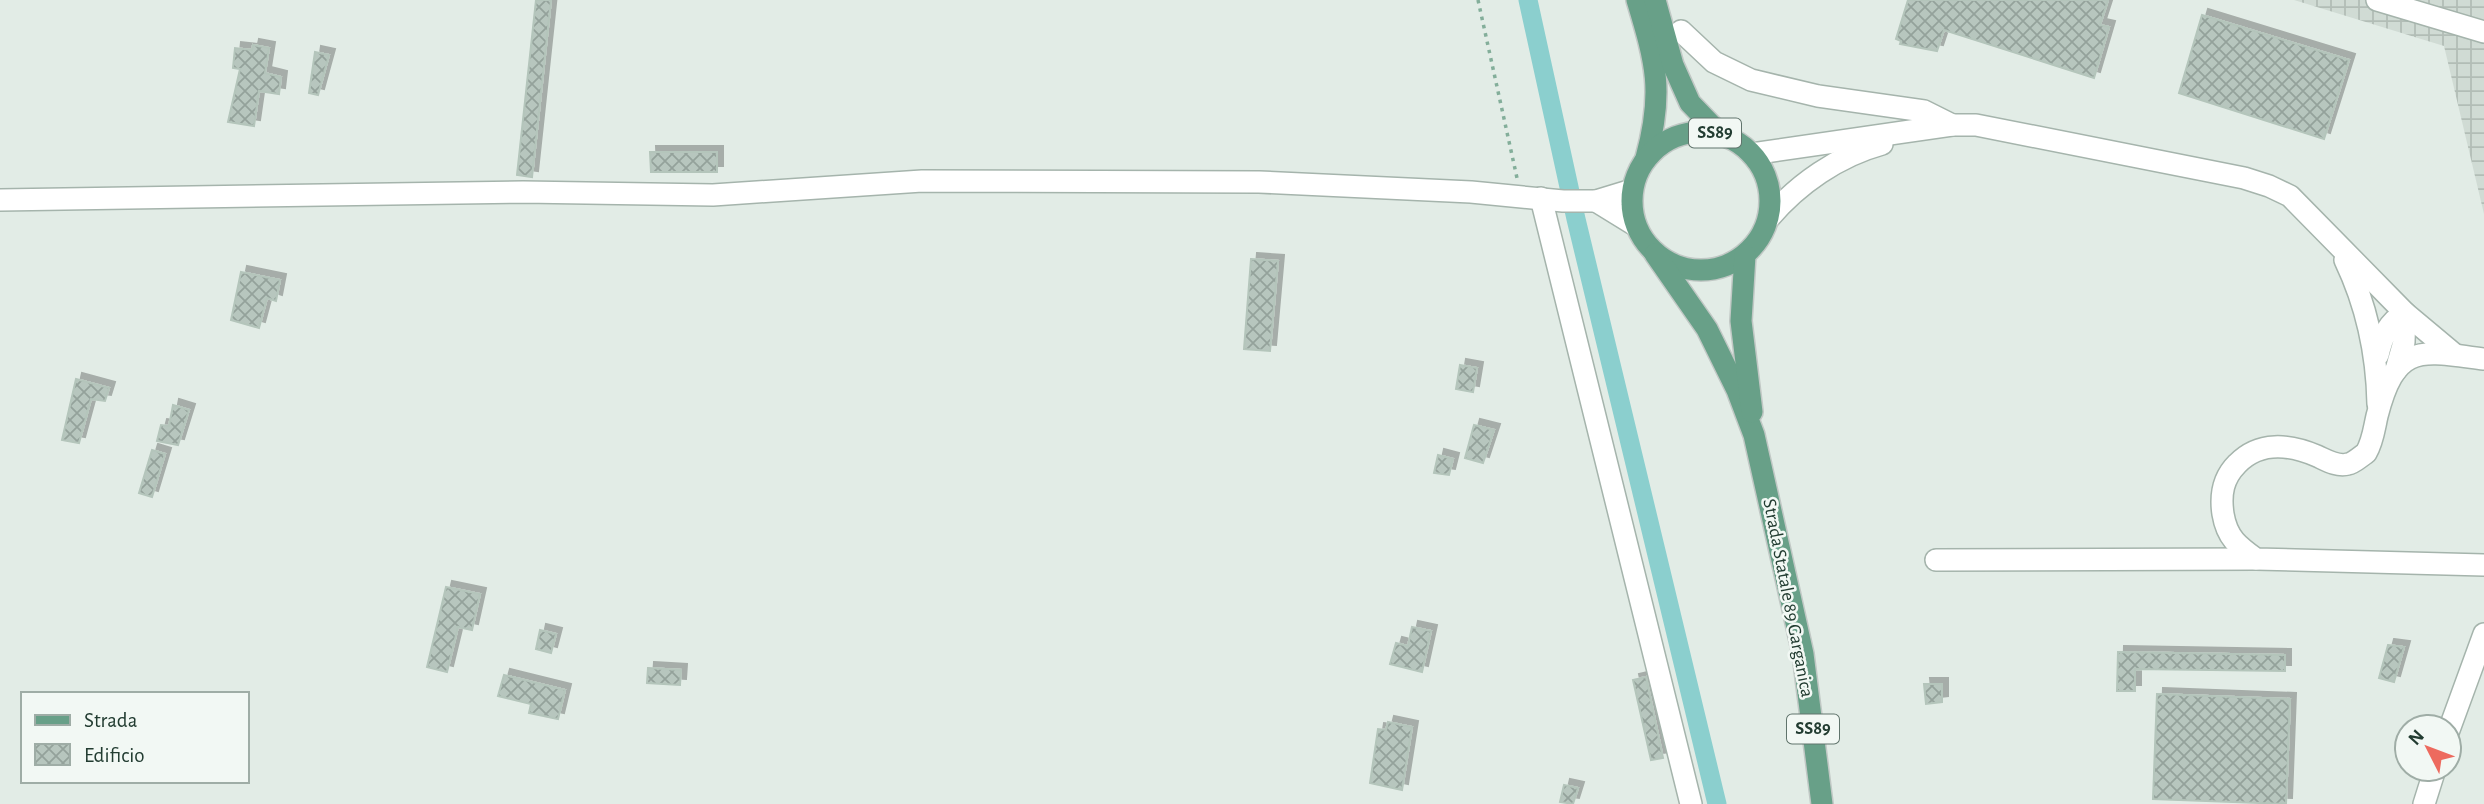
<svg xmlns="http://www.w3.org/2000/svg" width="2484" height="804" font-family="'Alegreya Sans',sans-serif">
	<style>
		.industrial { fill: url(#industrial-grid) }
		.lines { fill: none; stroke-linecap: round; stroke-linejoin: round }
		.canal { stroke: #8bcfce; stroke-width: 19 }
		.building { fill: url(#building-cross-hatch); stroke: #b4c5bb; stroke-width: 2; filter: url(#shadow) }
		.minor-casing { stroke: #a5b4ac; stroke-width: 24 }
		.major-casing { stroke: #c1c8c5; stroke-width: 24 }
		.path { stroke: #83ae9a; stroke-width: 3.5; stroke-dasharray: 3.5 5; stroke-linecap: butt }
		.minor { stroke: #fff; stroke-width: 21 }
		.major { stroke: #68a088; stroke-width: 21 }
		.labels { text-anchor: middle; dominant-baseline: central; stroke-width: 5; stroke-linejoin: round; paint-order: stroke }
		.shield { fill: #f2f8f4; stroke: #60746c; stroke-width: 2 }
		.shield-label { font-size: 18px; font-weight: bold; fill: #223c31 }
		.street-label { font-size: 19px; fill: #223c31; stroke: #f2f8f4 }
	</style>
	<defs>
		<pattern id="industrial-grid" width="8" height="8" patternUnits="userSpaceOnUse" patternTransform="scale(1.75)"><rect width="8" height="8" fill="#d0dbd4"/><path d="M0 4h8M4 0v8" fill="none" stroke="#b2bdb6"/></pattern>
		<pattern id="building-cross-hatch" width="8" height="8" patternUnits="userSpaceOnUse" patternTransform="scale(1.75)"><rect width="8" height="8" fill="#b7c6be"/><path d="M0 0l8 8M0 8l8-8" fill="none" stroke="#94a29b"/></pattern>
		<filter id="shadow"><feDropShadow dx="6" dy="-6" stdDeviation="0" flood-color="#0004"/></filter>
	</defs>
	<rect width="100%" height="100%" fill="#e2ece6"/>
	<path class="industrial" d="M2294 0H2484V214L2444 46Z"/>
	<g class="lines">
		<path class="canal" d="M1528 0 1576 219 1717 804"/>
	</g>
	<g class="building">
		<path d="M536 0H551L532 177 517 175Z"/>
		<path d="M1908 0H2108L2100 25 2109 27 2094 78 1944 30 1937 51 1900 44 1901 41 1896 39Z"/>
		<path d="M2202 15 2349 60 2324 139 2179 93Z"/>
		<path d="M253 45 269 48 265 73 281 77 279 94 259 91 254 126 228 122 240 69 233 68 235 48 252 50Z"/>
		<path d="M315 52 329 55 318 95 309 93Z"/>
		<path d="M650 152H717V172H651Z"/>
		<path d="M1251 259 1278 261 1270 351 1244 349Z"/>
		<path d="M241 272 280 280 276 301 267 298 259 328 231 320Z"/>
		<path d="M1460 365 1477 368 1473 392 1456 389Z"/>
		<path d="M76 379 109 388 105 401 91 399 79 443 62 440Z"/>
		<path d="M173 405 189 410 178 445 157 441 161 425 169 426Z"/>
		<path d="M1474 425 1494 430 1483 463 1465 458Z"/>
		<path d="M152 450 165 454 152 497 139 493Z"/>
		<path d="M1438 455 1453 459 1449 475 1434 473Z"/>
		<path d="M446 587 480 594 472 630 458 627 447 672 427 667Z"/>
		<path d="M1412 627 1431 631 1422 672 1390 664 1396 643 1408 646Z"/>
		<path d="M540 630 556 634 551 653 536 649Z"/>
		<path d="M2388 645 2404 647 2394 682 2379 678Z"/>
		<path d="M2118 652 2285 655V671L2135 669V691H2117Z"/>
		<path d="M648 668 681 670 680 685 647 683Z"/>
		<path d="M504 675 565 690 558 719 529 713 531 704 498 696Z"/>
		<path d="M1646 677 1663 758 1651 760 1633 680Z"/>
		<path d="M1924 684H1942V702L1926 704Z"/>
		<path d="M2157 694 2290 699 2286 804 2153 799Z"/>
		<path d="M1388 722 1412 727 1402 790 1370 783 1378 729 1386 730Z"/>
		<path d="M1564 785 1578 788 1573 804 1560 802Z"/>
	</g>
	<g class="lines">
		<defs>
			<g id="minor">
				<path d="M2377 0 2484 32"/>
				<path d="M1681 31 1714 62 1751 80 1818 96 1924 111 1952 125"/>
				<path d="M1752 154 1952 125H1976L2244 178 2269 186 2290 196 2405 313 2454 354"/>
				<path d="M1541 198 1691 804"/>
				<path d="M0 200 523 192 713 195 922 181 1259 182 1471 192 1563 201H1596L1632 190"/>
				<path d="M1596 201 1635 225"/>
				<path d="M1769 218C1798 184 1838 156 1882 144"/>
				<path d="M2345 260C2367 306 2377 353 2378 404"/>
				<path d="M2378 355C2382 337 2388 322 2405 313L2404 342 2396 370"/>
				<path d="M2484 359C2420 351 2396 342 2377 416 2374 429 2373 441 2366 453 2361 456 2354 463 2348 464 2337 467 2326 460 2317 456 2289 444 2259 441 2237 464 2223 478 2220 494 2223 514 2227 538 2238 546 2256 559L2484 565"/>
				<path d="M1936 560 2256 559"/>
				<path d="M2449 730 2484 634"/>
				<path d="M2424 804 2435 769"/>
			</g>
			<g id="major">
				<path d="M1637 0C1656 63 1664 92 1646 158"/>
				<path d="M1655 0 1673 65 1690 103 1719 133"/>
				<circle cx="1701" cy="201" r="69"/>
				<path d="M1655 254 1707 329 1737 390 1754 435 1803 654 1822 804"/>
				<path d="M1745 255 1741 321 1752 412"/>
			</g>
		</defs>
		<use href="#minor" class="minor-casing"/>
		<use href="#major" class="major-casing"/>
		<path class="path" d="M1478 0 1517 178"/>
		<use href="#minor" class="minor"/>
		<use href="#major" class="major"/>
	</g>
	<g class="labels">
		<g class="shield">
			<rect x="1689" y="118.5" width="52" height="29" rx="5"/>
			<rect x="1787" y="714.5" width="52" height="29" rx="5"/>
		</g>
		<g class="shield-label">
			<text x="1715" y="133">SS89</text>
			<text x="1813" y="729">SS89</text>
		</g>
		<g class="street-label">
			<text transform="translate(1788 598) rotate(79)">Strada Statale 89 Garganica</text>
		</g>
	</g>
	<rect x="21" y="692" width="228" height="91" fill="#f2f8f4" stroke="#9fada6" stroke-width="2"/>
	<rect x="35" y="715" width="35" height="10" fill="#68a088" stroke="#9fada6" stroke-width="2"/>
	<text x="84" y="727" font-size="21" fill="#223c31">Strada</text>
	<rect x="35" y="744" width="35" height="21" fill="url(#building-cross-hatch)" stroke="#9fada6" stroke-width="2"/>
	<text x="84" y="762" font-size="21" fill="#223c31">Edificio</text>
	<g transform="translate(2428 748) rotate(312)"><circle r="33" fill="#f2f8f4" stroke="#9fada6" stroke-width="2"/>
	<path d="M0-5L12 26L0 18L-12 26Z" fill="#ed6a5e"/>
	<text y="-10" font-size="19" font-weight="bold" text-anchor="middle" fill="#223c31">N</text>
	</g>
</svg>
